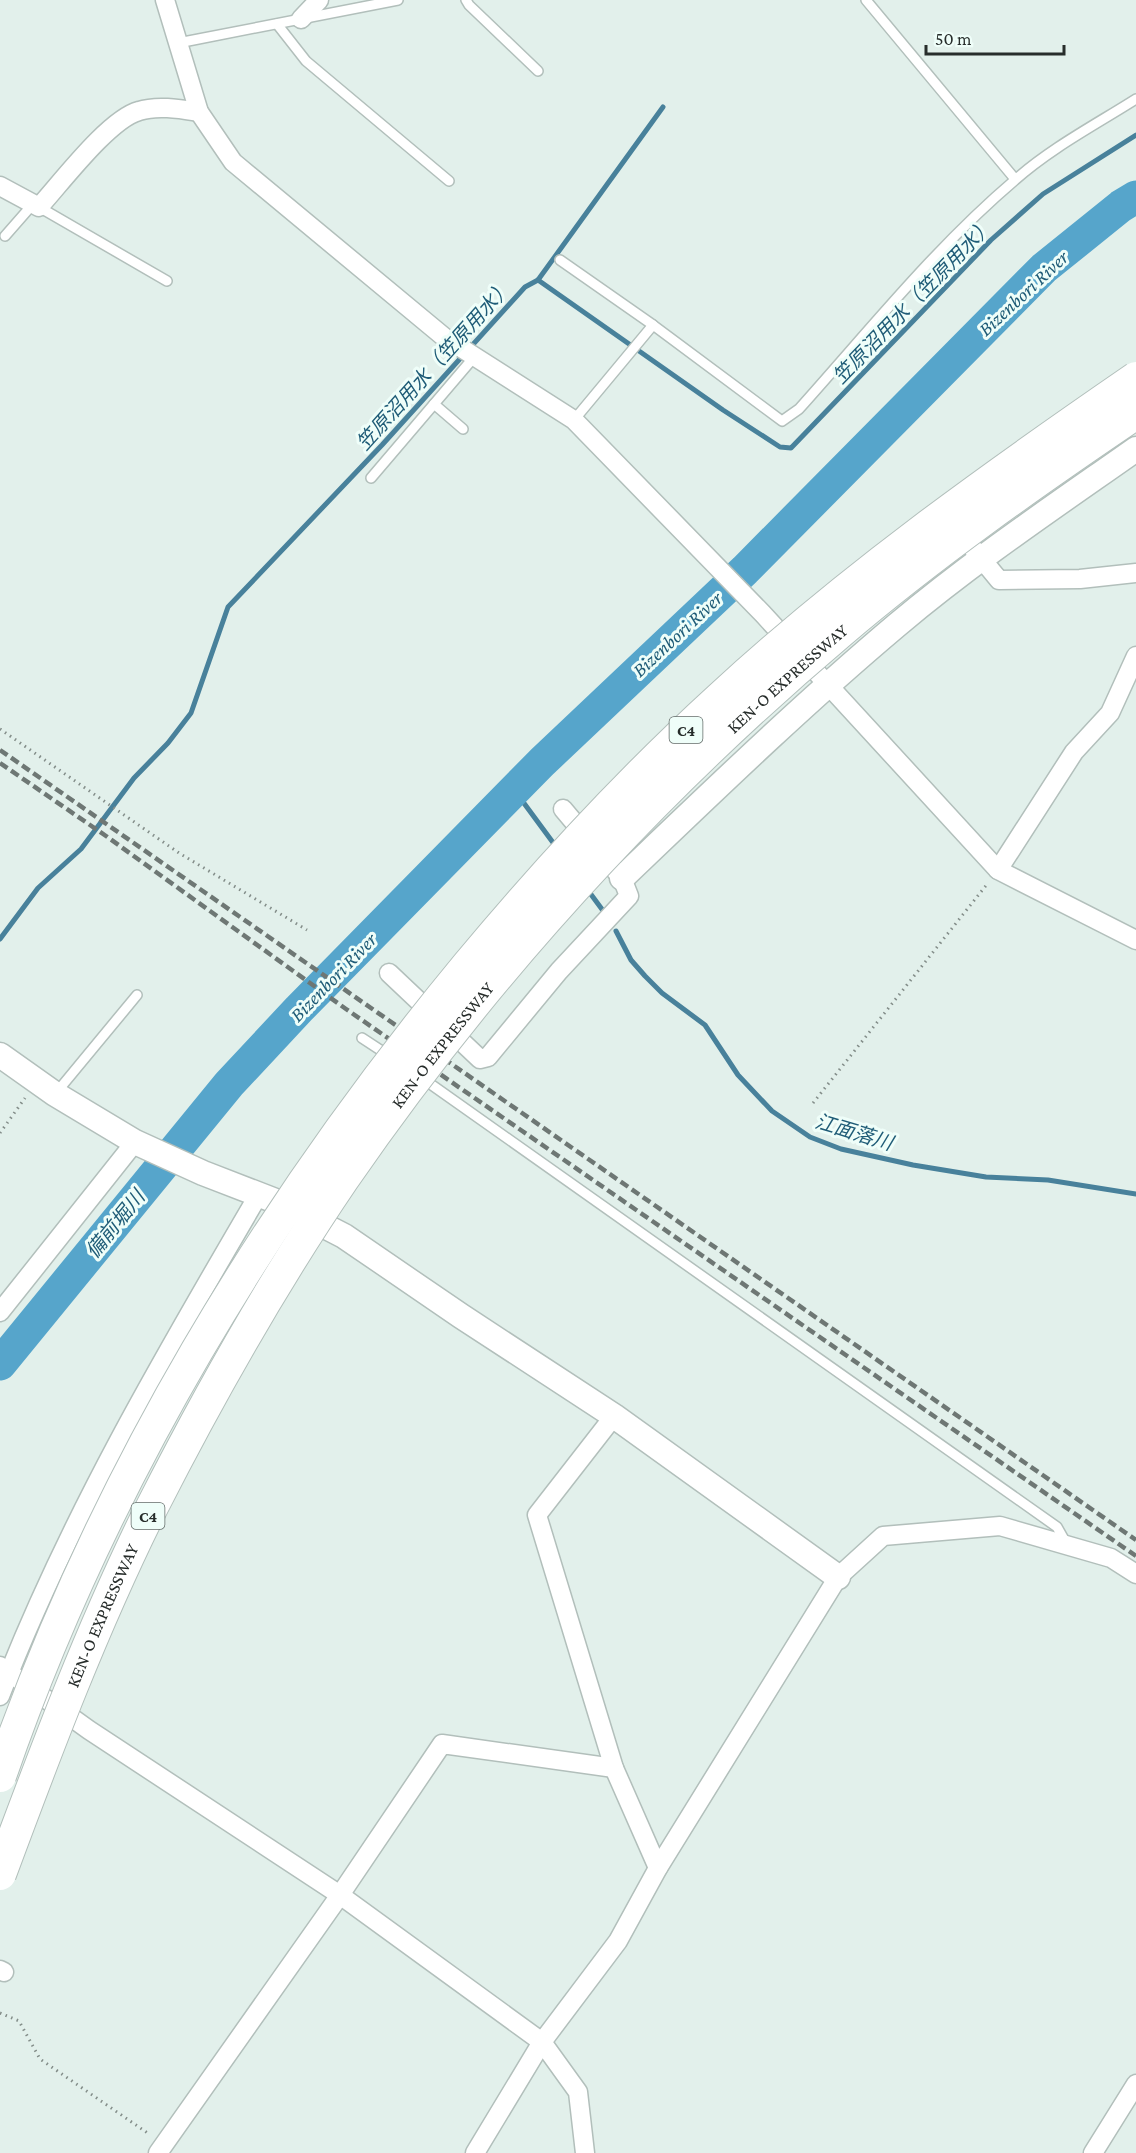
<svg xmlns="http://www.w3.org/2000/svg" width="1136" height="2153" font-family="'Crimson Pro','Noto Sans JP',serif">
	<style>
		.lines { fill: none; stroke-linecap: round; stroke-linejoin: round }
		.stream { stroke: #48819b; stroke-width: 5 }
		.river { stroke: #56a5cb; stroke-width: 33 }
		.lane-casing { stroke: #b2bfbb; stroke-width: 12 }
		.street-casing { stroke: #b2bfbb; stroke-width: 21 }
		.secondary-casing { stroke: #b2bfbb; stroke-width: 27 }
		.path { stroke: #838d89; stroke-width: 3; stroke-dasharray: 1.5 4.5; stroke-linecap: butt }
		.lane { stroke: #fff; stroke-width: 9 }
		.street { stroke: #fff; stroke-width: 18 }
		.secondary { stroke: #fff; stroke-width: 24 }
		.rail { stroke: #6e7774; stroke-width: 4.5; stroke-dasharray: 9 4.5; stroke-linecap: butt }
		.highway-bridge-casing { stroke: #b2bfbb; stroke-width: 34; stroke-linecap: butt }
		.highway-bridge { stroke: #fff; stroke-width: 32 }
		.labels { text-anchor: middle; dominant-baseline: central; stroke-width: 6; stroke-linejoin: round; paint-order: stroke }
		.shield { fill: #effef9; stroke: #636c69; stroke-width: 1.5 }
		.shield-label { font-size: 16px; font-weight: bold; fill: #272d2b }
		.street-label { font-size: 18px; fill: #272d2b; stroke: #effef9 }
		.water-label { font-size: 20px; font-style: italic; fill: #1f5c77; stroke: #effef9 }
	</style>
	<rect width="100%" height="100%" fill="#e2f0eb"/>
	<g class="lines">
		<g class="stream">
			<path d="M538 280 723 410 780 447 791 448 991 240 1043 194 1136 135"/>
			<path d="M515 791 557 848"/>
			<path d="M587 889 604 912"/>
			<path d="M616 931 631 960 645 976 662 993 705 1025 738 1075 772 1111 810 1137 841 1149 913 1165 986 1177 1048 1180 1136 1194"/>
			<path d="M0 939 38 888 81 849 134 778 168 743 191 713 228 607 382 445 525 287 538 280 663 107"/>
		</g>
		<path class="river" d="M0 1364 229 1084 299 1009 542 762 745 570 1044 268 1121 206 1136 197"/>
		<defs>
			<g id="lane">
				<path d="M466 0 469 5 538 71"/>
				<path d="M866 0 1015 179"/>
				<path d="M277 24 306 61 449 181"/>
				<path d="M178 43 398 0"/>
				<path d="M39 207 167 281"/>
				<path d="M5 236 33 204"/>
				<path d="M560 260 653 325"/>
				<path d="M434 404 463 429"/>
				<path d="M574 420 653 325 782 421 799 409C869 331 935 248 1015 180 1051 148 1095 125 1136 99"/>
				<path d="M371 478 475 356"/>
				<path d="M362 1038 391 1057"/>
				<path d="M422 1078 1057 1527 1066 1543"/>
				<path d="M56 1093 137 995"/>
			</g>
			<g id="street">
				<path d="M165 0 199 112 233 162 444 337 574 420 763 614 998 870"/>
				<path d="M301 19 319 0"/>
				<path d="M0 186 39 207C61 183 109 119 139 111 157 105 180 109 199 112"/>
				<path d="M957 529 999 580 1080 579 1136 573"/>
				<path d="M1136 656 1110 713 1074 752 998 870 1136 940"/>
				<path d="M563 809 589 840"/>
				<path d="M389 973 480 1059 488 1057 559 971 629 896 622 878 615 870"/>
				<path d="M0 1312 135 1142"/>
				<path d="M614 1416 537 1515 614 1768 658 1868"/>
				<path d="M0 1666 89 1730 340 1895 542 2042 578 2092 585 2153"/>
				<path d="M0 1696C68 1520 164 1356 259 1194"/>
				<path d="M0 1970 4 1972"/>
				<path d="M158 2153 340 1895 442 1744 614 1768"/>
				<path d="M475 2153 542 2042 618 1941 658 1868 838 1577 883 1536 1000 1526 1111 1558 1136 1574"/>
				<path d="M1093 2153 1136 2084"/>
			</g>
			<g id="secondary">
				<path d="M622 878C712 792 802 705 897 625 973 561 1055 506 1136 449"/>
				<path d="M0 1055 55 1094 135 1142 203 1173 278 1202 344 1236 461 1316 614 1416 838 1577"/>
			</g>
		</defs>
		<use href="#lane" class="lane-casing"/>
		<use href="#street" class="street-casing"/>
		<use href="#secondary" class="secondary-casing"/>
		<g class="path">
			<path d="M0 729 179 853 307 930"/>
			<path d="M813 1103 988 883"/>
			<path d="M0 1133 25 1098"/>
			<path d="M0 2013 19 2021 40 2059 149 2134"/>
		</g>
		<use href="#lane" class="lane"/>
		<use href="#street" class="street"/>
		<use href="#secondary" class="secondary"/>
		<g class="rail">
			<path d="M0 750 1136 1540"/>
			<path d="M0 763 106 836 346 1009 1136 1556"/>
		</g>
		<defs>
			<g id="highway-bridge">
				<path d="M0 1776C102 1480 268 1207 467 966 546 871 629 781 720 698 849 579 992 477 1136 378"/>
				<path id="s1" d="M0 1874C46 1750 93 1625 152 1507 209 1395 273 1282 343 1179 483 976 651 792 839 633 933 553 1034 482 1136 413"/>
			</g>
		</defs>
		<use href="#highway-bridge" class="highway-bridge-casing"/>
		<use href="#highway-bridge" class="highway-bridge"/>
	</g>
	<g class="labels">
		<g class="shield">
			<rect x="669.5" y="717" width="33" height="26" rx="4.5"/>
			<rect x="131.5" y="1503" width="33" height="26" rx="4.5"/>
		</g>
		<g class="shield-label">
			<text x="686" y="730">C4</text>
			<text x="148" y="1516">C4</text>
		</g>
		<g class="street-label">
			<text stroke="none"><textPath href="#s1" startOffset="1448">KEN-O EXPRESSWAY</textPath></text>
			<text stroke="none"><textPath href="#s1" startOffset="944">KEN-O EXPRESSWAY</textPath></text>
			<text stroke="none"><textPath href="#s1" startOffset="278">KEN-O EXPRESSWAY</textPath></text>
		</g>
		<g class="water-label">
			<text transform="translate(1023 293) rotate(-43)">Bizenbori River</text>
			<text transform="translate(913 301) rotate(-46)">笠原沼用水（笠原用水）</text>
			<text transform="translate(434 365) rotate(-48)">笠原沼用水（笠原用水）</text>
			<text transform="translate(677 634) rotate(-43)">Bizenbori River</text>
			<text transform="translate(333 977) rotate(-46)">Bizenbori River</text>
			<text transform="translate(854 1132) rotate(17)">江面落川</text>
			<text transform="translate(115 1224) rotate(-51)">備前堀川</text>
		</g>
	</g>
	<path d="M926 45v9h138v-9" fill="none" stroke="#272d2b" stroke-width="3"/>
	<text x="935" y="45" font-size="18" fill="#272d2b" stroke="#effef9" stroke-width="4.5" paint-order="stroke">50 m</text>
</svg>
